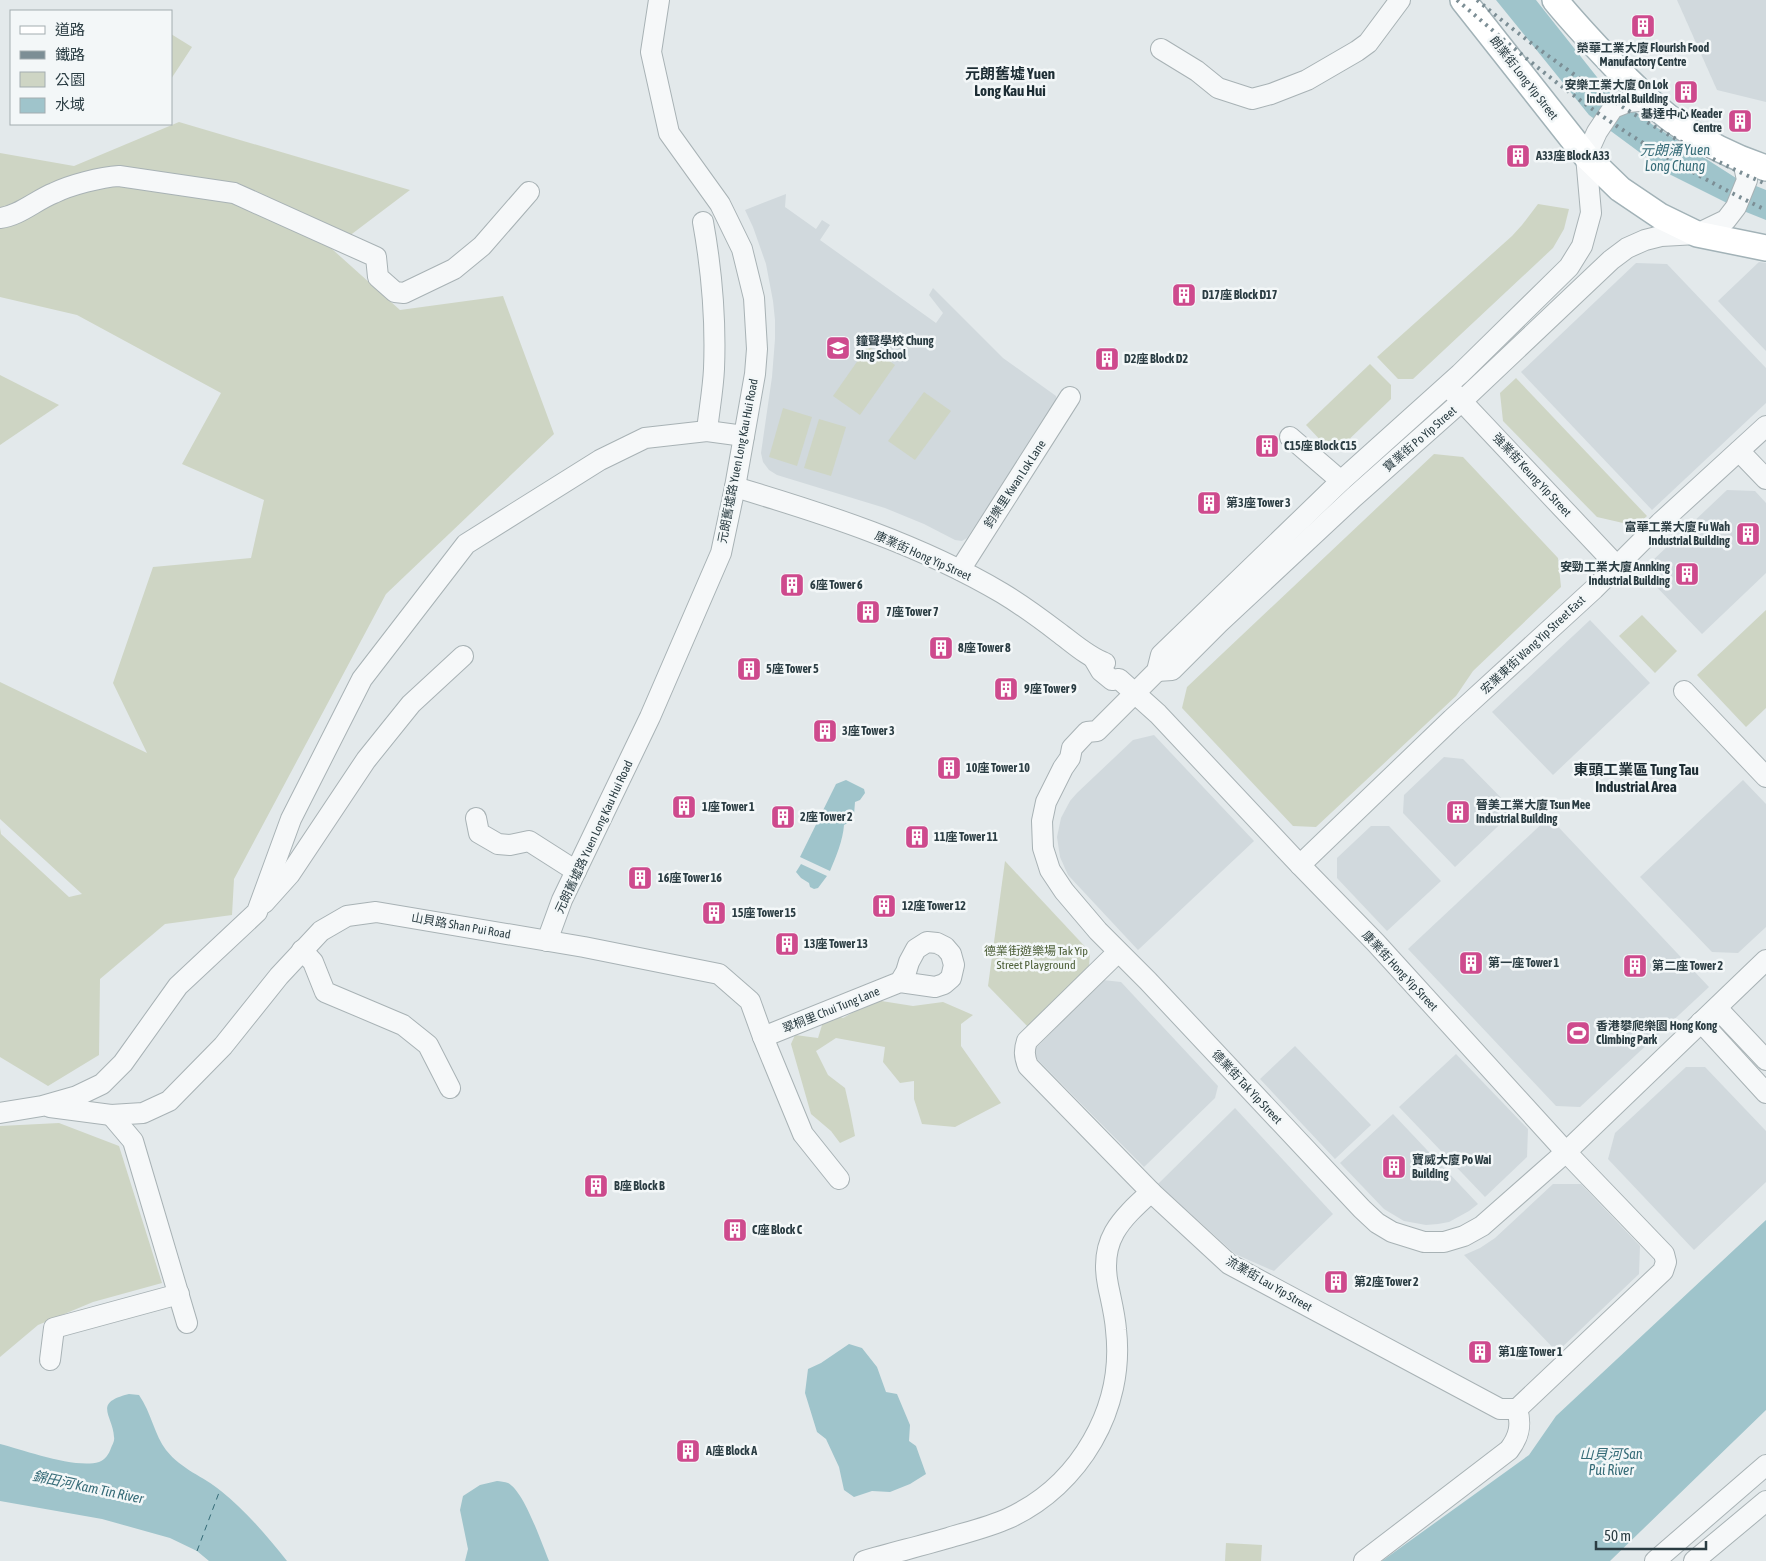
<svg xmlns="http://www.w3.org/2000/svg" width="1766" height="1561" font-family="'Asap Condensed','Noto Sans TC',sans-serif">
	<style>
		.built { fill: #d1d9dd }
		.green { fill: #ced5c4 }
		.water { fill: #9fc4cb }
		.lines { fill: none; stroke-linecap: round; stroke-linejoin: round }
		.ferry { stroke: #356b77; stroke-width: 1; stroke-dasharray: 6 5; stroke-linecap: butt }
		.minor-casing { stroke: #a8b2b5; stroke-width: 22 }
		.major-casing { stroke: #a2b2b7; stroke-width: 28 }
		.minor { stroke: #f6f8f9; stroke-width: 20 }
		.major { stroke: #fff; stroke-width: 25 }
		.rail { stroke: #7c8e95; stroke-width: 4; stroke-dasharray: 2.5 5; stroke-linecap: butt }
		.labels { text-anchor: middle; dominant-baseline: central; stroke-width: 5; stroke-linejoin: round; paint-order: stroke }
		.poi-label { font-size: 12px; font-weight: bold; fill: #2b3d43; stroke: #f3f7f8; text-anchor: start }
		.street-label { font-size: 12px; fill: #2b3d43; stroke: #f3f7f8 }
		.park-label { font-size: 12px; fill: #4d5f38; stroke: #f3f7f8 }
		.water-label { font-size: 14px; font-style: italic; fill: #356b77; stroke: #f3f7f8 }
		.quarter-label { font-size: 15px; font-weight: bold; fill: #1d2d34; stroke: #f3f7f8 }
	</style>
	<rect width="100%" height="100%" fill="#e3e9eb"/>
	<g class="built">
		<path d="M1677 0H1766V102L1717 90Z"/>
		<path d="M786 194 785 207 816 229 822 220 830 225 820 240 936 323 943 313 929 295 933 288 1003 358 1056 396 1057 402 967 538 962 541 955 540 924 524 885 508 777 475 769 470 763 462 761 453 772 377 775 339V320L773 301 766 264 753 227 745 210Z"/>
		<path d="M1759 262 1766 263V351L1718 301Z"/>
		<path d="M1636 263 1667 264 1766 368V403L1652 510 1521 372Z"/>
		<path d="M1727 490 1755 491 1766 503V573L1702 634 1650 580 1651 562Z"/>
		<path d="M1590 620 1650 683 1553 775 1492 712Z"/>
		<path d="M1154 735 1254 841 1138 950 1068 875 1060 857 1057 837 1061 818 1070 801 1077 793 1133 740Z"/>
		<path d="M1444 757 1463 759 1514 811 1455 867 1403 813 1404 795Z"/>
		<path d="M1743 780 1766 804V927L1738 953 1712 952 1640 877Z"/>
		<path d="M1549 817 1709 987 1580 1107 1556 1106 1408 949Z"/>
		<path d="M1371 826H1389L1441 881 1387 931 1337 878V858Z"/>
		<path d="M1103 980 1121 982 1218 1086 1215 1098 1144 1167 1031 1053Z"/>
		<path d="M1295 1046 1371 1125 1335 1159 1260 1079Z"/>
		<path d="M1456 1054 1528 1129 1527 1157 1485 1197 1399 1107Z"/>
		<path d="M1686 1067H1705L1766 1131V1182L1694 1250 1608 1159 1615 1133Z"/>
		<path d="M1235 1108 1333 1214 1274 1271 1235 1254 1158 1184Z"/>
		<path d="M1393 1114 1478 1204 1469 1211 1449 1222 1438 1224 1426 1225 1404 1221 1384 1209 1340 1163Z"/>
		<path d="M1553 1184H1581L1640 1246 1639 1274 1557 1352 1464 1255 1480 1248 1495 1238Z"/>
	</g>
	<g class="green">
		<path d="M171 34 192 47 171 79Z"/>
		<path d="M179 122 410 190 332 249 400 310 503 296 554 434 386 594 234 879 232 915 165 924 100 979 99 1055 48 1086 0 1057V828L1 834 69 897 82 894 0 819V682L147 753 113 683 153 567 251 558 264 500 182 464 221 393 77 315 0 297V153L74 166Z"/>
		<path d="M1538 204 1569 209 1564 229 1553 248 1413 379H1398L1377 357 1512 236 1522 225Z"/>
		<path d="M868 346 895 365 860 415 833 396Z"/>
		<path d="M1370 364 1391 385V399L1339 449 1328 448 1306 425Z"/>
		<path d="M0 375 59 405 0 445Z"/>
		<path d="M1516 378 1647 516 1636 526 1597 517 1503 421 1500 393Z"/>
		<path d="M924 392 951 411 915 460 888 441Z"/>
		<path d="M783 408 812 417 797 466 769 457Z"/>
		<path d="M819 419 846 427 831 476 804 468Z"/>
		<path d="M1434 454 1463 457 1558 558 1561 587 1473 671 1456 696 1316 827 1293 826 1182 708 1187 687Z"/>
		<path d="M1766 610V708L1746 727 1697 675Z"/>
		<path d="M1642 615 1677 651 1655 673 1619 636Z"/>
		<path d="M1005 861 1090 952 1089 967 1029 1028 988 986Z"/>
		<path d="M875 1000 913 1006 943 1002 973 1015 961 1024V1046L1001 1103 955 1127 922 1124 914 1099V1081L900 1083 883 1062 885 1047 836 1038 816 1051 828 1075 845 1088 850 1110 855 1136 840 1143 831 1131 811 1114 791 1044 795 1035 818 1038 823 1022 832 1014 843 1018Z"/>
		<path d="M59 1123 119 1146 162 1283 93 1302 38 1325 0 1357V1126Z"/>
		<path d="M1226 1543 1262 1545 1261 1561H1225Z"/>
	</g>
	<g class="water">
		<path d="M1496 0H1536L1608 91 1653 125 1736 178 1766 190V220L1741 210 1669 174 1589 115Z"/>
		<path d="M846 780 864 789 865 793 860 800 855 802 854 815 851 821 844 825C843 840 836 857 830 871L800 857 836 784Z"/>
		<path d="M801 864 827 876 818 888 814 889 810 887 809 883 801 878 796 872Z"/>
		<path d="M1766 1220V1410L1610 1561H1382L1529 1455 1556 1416Z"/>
		<path d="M849 1344 862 1348 877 1367 886 1392 897 1394 910 1425 909 1441 916 1446 926 1474 910 1484 890 1492 872 1491 854 1497 844 1490 839 1467 826 1439 817 1432 805 1393 808 1369 821 1363Z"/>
		<path d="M129 1394 139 1395C151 1412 155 1436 166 1450 182 1470 203 1476 221 1491 246 1511 267 1536 287 1561H209L197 1551 170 1538 102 1519 0 1501V1444C24 1450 75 1469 99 1462 105 1460 109 1454 111 1448 112 1445 115 1441 114 1437 113 1415 92 1403 129 1394Z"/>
		<path d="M497 1481C500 1481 505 1482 508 1483 524 1491 542 1544 549 1561H465L468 1549 460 1510 463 1496 480 1485Z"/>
	</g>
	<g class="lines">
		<path class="ferry" d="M197 1551 220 1490"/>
		<defs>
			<g id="minor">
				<path d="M1161 49 1197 71 1218 88 1252 99 1271 94 1307 80 1357 51 1368 43 1400 0"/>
				<path d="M1649 100 1628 102 1613 108 1597 132 1586 156 1591 213 1582 246 1569 267 1460 374 1341 481 1161 655 1157 671 1097 731 1087 732 1072 748 1070 758 1063 768 1046 802 1042 821 1043 848 1050 870 1064 891 1098 931 1148 981 1362 1209 1377 1223 1392 1232 1424 1242H1444L1464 1236 1482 1226 1566 1152 1766 960"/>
				<path d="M0 218C19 216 36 200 54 193 70 185 101 177 119 176L234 193 376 257 378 277 395 292 404 293 454 269 482 246 529 192"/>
				<path d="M703 222C712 272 716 319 714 369 713 390 709 411 707 431"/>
				<path d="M1454 393 1617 566"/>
				<path d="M1290 437 1341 481"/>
				<path d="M1739 451 1766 479"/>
				<path d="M735 487C826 514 921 545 1002 593 1022 605 1041 619 1058 632 1073 643 1088 657 1105 663"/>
				<path d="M960 570 1070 397"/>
				<path d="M1094 659 1101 671 1112 680 1119 679 1158 714 1300 865 1376 943 1566 1152 1664 1254 1666 1262 1663 1271 1517 1409H1500L1229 1264 1151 1192 1028 1066C1024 1056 1024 1050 1027 1041L1118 952"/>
				<path d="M1157 671 1172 670 1219 623 1354 497 1462 401 1611 260 1627 248 1645 240 1661 236 1697 234 1726 220 1736 207 1747 180 1743 161"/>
				<path d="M1684 691 1766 777"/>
				<path d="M476 818 479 833 498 844 510 845 529 841 576 871"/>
				<path d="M1300 865 1452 719 1594 589 1660 523 1766 426"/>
				<path d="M264 903 290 874 366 760 411 704 463 656"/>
				<path d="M547 941 562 900 650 717 721 553 735 487 755 374 757 349 754 298 742 249 720 204 669 133 651 52 659 0"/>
				<path d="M302 950 313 962 325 992 403 1025 428 1045 450 1088"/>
				<path d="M1717 1008 1766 1060"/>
				<path d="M1701 1022 1766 1093"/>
				<path d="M763 1037 900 982 935 987 944 984 951 978 954 965 951 954 945 947 937 943 927 942 916 949 909 962 906 972 900 982"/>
				<path d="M50 1107 111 1115 143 1113 169 1101 223 1046 279 976 321 931 347 916 376 912 584 947 719 974 750 1001 763 1037 803 1134 839 1179"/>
				<path d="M0 1113 42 1106 77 1096 102 1084 123 1063 178 986 257 912 291 819 362 679 466 544 600 460 645 438 707 431 744 436"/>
				<path d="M111 1115 133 1141 187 1323"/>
				<path d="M50 1360 54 1328 179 1294"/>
				<path d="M864 1561C892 1553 920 1546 948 1538 968 1532 989 1527 1009 1518 1080 1485 1125 1408 1116 1330 1115 1315 1111 1300 1108 1285 1099 1240 1120 1220 1151 1192"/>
				<path d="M1364 1561 1509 1450C1519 1437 1522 1425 1517 1409"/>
				<path d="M1655 1561 1766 1465"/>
				<path d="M1694 1561 1766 1501"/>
			</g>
			<g id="major">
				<path d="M1463 0 1586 156 1620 189 1660 216 1697 234 1766 248"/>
				<path d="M1555 0C1577 27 1602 53 1627 79 1643 94 1659 112 1678 124 1705 143 1735 158 1766 168"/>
			</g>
		</defs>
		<use href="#minor" class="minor-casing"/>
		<use href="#major" class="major-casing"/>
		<use href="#minor" class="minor"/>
		<use href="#major" class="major"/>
		<g class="rail">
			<path d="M1457 0C1505 41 1553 82 1605 118 1656 153 1710 183 1766 210"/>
			<path d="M1477 0C1565 73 1661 138 1766 184"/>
		</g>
	</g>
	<defs>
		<symbol id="building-square" viewBox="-11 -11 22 22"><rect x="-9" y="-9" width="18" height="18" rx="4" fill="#ce4a8d" stroke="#f3f7f8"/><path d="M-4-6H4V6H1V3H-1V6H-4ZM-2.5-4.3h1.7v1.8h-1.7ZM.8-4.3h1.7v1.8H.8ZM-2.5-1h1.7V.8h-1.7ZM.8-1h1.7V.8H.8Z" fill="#fff"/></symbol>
		<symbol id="school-square" viewBox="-11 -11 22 22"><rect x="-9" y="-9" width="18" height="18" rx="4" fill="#ce4a8d" stroke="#f3f7f8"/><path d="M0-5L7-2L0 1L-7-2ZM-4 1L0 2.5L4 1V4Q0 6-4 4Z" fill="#fff"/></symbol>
		<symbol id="stadium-square" viewBox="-11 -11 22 22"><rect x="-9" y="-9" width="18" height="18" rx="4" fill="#ce4a8d" stroke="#f3f7f8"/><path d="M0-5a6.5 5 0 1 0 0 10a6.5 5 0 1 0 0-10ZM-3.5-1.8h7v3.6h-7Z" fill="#fff"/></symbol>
	</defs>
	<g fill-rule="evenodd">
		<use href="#building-square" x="1629" y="12" width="28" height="28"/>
		<use href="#building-square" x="1672" y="78" width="28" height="28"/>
		<use href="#building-square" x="1726" y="107" width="28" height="28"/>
		<use href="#building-square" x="1504" y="142" width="28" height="28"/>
		<use href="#building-square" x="1170" y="281" width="28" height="28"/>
		<use href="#school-square" x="824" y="334" width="28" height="28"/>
		<use href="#building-square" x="1093" y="345" width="28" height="28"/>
		<use href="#building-square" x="1253" y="432" width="28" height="28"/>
		<use href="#building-square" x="1195" y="489" width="28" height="28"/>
		<use href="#building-square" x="1734" y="520" width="28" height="28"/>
		<use href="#building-square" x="1673" y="560" width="28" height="28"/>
		<use href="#building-square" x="778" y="571" width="28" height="28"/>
		<use href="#building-square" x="854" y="598" width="28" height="28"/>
		<use href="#building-square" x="927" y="634" width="28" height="28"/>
		<use href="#building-square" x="735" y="655" width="28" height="28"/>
		<use href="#building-square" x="992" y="675" width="28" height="28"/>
		<use href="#building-square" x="811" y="717" width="28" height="28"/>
		<use href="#building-square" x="935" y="754" width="28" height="28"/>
		<use href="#building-square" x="670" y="793" width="28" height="28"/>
		<use href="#building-square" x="1444" y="798" width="28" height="28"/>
		<use href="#building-square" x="769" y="803" width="28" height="28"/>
		<use href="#building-square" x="903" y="823" width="28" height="28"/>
		<use href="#building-square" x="626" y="864" width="28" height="28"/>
		<use href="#building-square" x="870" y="892" width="28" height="28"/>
		<use href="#building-square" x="700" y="899" width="28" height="28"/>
		<use href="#building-square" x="773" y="930" width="28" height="28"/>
		<use href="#building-square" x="1457" y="949" width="28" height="28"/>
		<use href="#building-square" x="1621" y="952" width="28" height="28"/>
		<use href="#stadium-square" x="1564" y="1019" width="28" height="28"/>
		<use href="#building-square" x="1380" y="1153" width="28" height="28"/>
		<use href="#building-square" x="582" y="1172" width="28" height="28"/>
		<use href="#building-square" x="721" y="1216" width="28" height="28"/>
		<use href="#building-square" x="1322" y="1268" width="28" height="28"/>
		<use href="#building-square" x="1466" y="1338" width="28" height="28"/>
		<use href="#building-square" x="674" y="1437" width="28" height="28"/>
	</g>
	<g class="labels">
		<g class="poi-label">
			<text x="1643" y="48" text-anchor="middle">榮華工業大廈 Flourish Food<tspan x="1643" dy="14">Manufactory Centre</tspan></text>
			<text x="1668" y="85" text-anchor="end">安樂工業大廈 On Lok<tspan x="1668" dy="14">Industrial Building</tspan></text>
			<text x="1722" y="114" text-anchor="end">基達中心 Keader<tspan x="1722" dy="14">Centre</tspan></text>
			<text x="1536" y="156">A33座 Block A33</text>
			<text x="1202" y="295">D17座 Block D17</text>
			<text x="856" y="341">鐘聲學校 Chung<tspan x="856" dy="14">Sing School</tspan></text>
			<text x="1124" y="359">D2座 Block D2</text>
			<text x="1284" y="446">C15座 Block C15</text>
			<text x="1226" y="503">第3座 Tower 3</text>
			<text x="1730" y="527" text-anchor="end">富華工業大廈 Fu Wah<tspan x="1730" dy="14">Industrial Building</tspan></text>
			<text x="1670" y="567" text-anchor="end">安勁工業大廈 Annking<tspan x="1670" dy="14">Industrial Building</tspan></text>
			<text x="810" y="585">6座 Tower 6</text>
			<text x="886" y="612">7座 Tower 7</text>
			<text x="958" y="648">8座 Tower 8</text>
			<text x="766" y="669">5座 Tower 5</text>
			<text x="1024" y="689">9座 Tower 9</text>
			<text x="842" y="731">3座 Tower 3</text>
			<text x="966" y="768">10座 Tower 10</text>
			<text x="1476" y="805">晉美工業大廈 Tsun Mee<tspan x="1476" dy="14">Industrial Building</tspan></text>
			<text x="702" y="807">1座 Tower 1</text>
			<text x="800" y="817">2座 Tower 2</text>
			<text x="934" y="837">11座 Tower 11</text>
			<text x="658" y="878">16座 Tower 16</text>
			<text x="902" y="906">12座 Tower 12</text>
			<text x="732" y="913">15座 Tower 15</text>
			<text x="804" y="944">13座 Tower 13</text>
			<text x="1488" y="963">第一座 Tower 1</text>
			<text x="1652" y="966">第二座 Tower 2</text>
			<text x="1596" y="1026">香港攀爬樂園 Hong Kong<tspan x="1596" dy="14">Climbing Park</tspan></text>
			<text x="1412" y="1160">寶威大廈 Po Wai<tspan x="1412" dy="14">Building</tspan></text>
			<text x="614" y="1186">B座 Block B</text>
			<text x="752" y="1230">C座 Block C</text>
			<text x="1354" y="1282">第2座 Tower 2</text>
			<text x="1498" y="1352">第1座 Tower 1</text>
			<text x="706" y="1451">A座 Block A</text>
		</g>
		<g class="street-label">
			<text transform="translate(1524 78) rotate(52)">朗業街 Long Yip Street</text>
			<text transform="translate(1420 439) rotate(-41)">寶業街 Po Yip Street</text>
			<text transform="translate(738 461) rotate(-79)">元朗舊墟路 Yuen Long Kau Hui Road</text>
			<text transform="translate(1532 475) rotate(47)">強業街 Keung Yip Street</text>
			<text transform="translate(1015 484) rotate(-57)">鈞樂里 Kwan Lok Lane</text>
			<text transform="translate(923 556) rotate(24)">康業街 Hong Yip Street</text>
			<text transform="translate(1533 645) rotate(-43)">宏業東街 Wang Yip Street East</text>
			<text transform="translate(594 837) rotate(-65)">元朗舊墟路 Yuen Long Kau Hui Road</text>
			<text transform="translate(461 926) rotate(10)">山貝路 Shan Pui Road</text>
			<text transform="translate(1400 971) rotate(47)">康業街 Hong Yip Street</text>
			<text transform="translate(831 1010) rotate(-22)">翠桐里 Chui Tung Lane</text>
			<text transform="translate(1247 1087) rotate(47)">德業街 Tak Yip Street</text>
			<text transform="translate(1269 1284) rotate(30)">流業街 Lau Yip Street</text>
		</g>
		<g class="park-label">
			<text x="1036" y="951">德業街遊樂場 Tak Yip<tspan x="1036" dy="14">Street Playground</tspan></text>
		</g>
		<g class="water-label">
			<text x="1675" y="150">元朗涌 Yuen<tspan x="1675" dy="16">Long Chung</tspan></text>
			<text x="1611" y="1454">山貝河 San<tspan x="1611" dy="16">Pui River</tspan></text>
			<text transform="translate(88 1487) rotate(12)">錦田河 Kam Tin River</text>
		</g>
		<g class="quarter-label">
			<text x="1010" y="73">元朗舊墟 Yuen<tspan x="1010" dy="17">Long Kau Hui</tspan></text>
			<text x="1636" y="769">東頭工業區 Tung Tau<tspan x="1636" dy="17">Industrial Area</tspan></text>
		</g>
	</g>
	<rect x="10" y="10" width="162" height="115" fill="#f3f7f8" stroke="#a3adb0"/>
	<rect x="20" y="26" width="25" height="8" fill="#ffffff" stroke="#a3adb0"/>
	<text x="55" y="35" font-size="15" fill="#2b3d43">道路</text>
	<rect x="20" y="51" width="25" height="8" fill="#7c8e95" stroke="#a3adb0"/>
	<text x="55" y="60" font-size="15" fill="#2b3d43">鐵路</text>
	<rect x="20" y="72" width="25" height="15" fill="#ced5c4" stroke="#a3adb0"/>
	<text x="55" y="85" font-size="15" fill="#2b3d43">公園</text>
	<rect x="20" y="98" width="25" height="15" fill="#9fc4cb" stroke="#a3adb0"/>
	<text x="55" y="110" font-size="15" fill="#2b3d43">水域</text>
	<path d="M1596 1541v8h110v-8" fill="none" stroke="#2b3d43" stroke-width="2.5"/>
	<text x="1604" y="1541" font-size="15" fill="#2b3d43" stroke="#f3f7f8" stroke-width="4" paint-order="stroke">50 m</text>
</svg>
